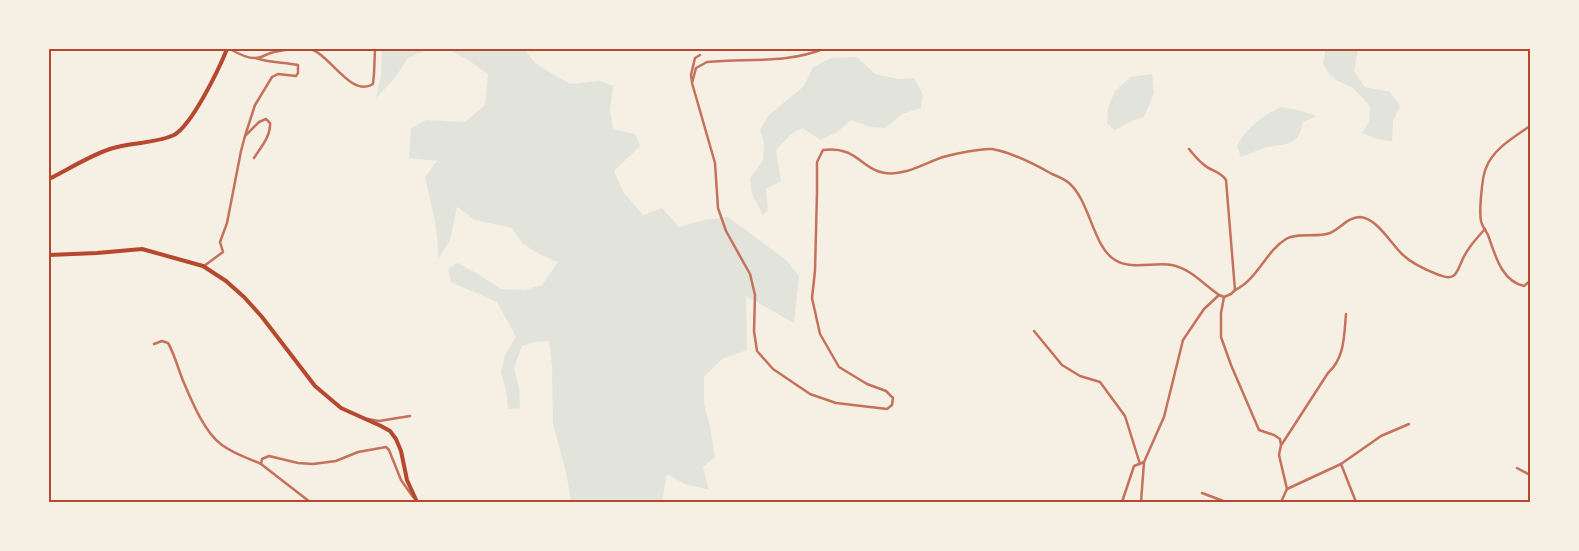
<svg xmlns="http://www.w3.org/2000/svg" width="1579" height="551" font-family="Raleway,sans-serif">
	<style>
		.green { fill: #e2e4dc }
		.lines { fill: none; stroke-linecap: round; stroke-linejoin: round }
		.minor { stroke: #c5725c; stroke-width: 2.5 }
		.secondary { stroke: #b5482f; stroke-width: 4 }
		.neatline { fill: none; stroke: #b5482f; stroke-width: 2 }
	</style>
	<rect width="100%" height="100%" fill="#f6efe4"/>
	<g class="green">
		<path d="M382 49H429L408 58 394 79 376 98 381 77Z"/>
		<path d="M447 49H524L536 64 570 84 600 81 613 86 610 110 613 129 635 134 640 146 614 171 624 193 643 215 662 208 679 227 704 220 728 217 786 260 799 276 794 323 746 296 747 350 722 359 704 377V404L710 426 715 457 703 467 709 490 685 484 667 474 662 502H571L567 477 553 423 552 366 549 341 534 342 522 346 514 368 519 387 520 408 508 409 506 390 501 373 505 355 516 337 497 302 451 282 448 269 457 263 478 274 501 289 525 290 542 285 558 262 541 255 523 244 512 228 475 220 457 207 450 240 438 259C439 231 431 204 425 177L437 161 409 158 411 128 426 120 465 122 485 105 488 74 465 58Z"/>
		<path d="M1326 49H1358L1354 71 1365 87 1390 92 1400 106 1393 121 1392 142 1374 138 1362 133 1369 122 1370 106 1353 88 1338 81 1329 74 1323 63Z"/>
		<path d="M857 57 875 74 899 79 914 78 923 95 921 108 902 114 885 128 871 127 851 120 837 132 821 140 802 128 791 134 776 150 781 181 766 189 768 210 763 215 752 194 750 178 763 160 764 142 760 130 768 116 804 86 813 67 831 58Z"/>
		<path d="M1152 74 1154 93 1144 117 1132 121 1114 130 1107 123 1108 108 1115 91 1131 77Z"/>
		<path d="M1281 107 1298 110 1317 116 1303 122C1299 148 1283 143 1264 148 1256 151 1248 154 1241 157L1237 146C1248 126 1261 117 1281 107Z"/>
	</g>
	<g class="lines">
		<g class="minor">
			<path d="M149 49H153"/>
			<path d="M230 49C237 53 247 59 256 58 262 58 268 53 274 52 283 50 304 47 313 50 330 56 352 98 373 84L374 74 375 49"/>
			<path d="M823 49C786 64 746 58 707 62L696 68 692 83 715 163 718 208 726 231 750 274 755 295 754 331 757 351 773 369 810 394 836 403 887 409 892 405 893 398 886 391 867 384 839 367 820 334 812 298 815 271 817 192V162L823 150C831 149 838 149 846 152 860 157 869 171 885 173 905 176 925 163 943 157 954 154 982 148 992 149 1011 152 1036 165 1052 174 1057 176 1064 179 1069 183 1090 201 1093 247 1115 260 1131 270 1154 262 1172 265 1191 269 1203 284 1219 295"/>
			<path d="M692 82 691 75 695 58 700 55"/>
			<path d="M1530 126C1514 137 1493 149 1486 168 1482 176 1479 212 1481 221 1482 226 1486 231 1488 235 1495 254 1501 281 1524 286L1530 281"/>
			<path d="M246 135 259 122 266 119 270 123C271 136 261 147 254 158"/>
			<path d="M1189 149C1193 154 1198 160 1203 164 1210 171 1220 171 1226 180L1235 290 1231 294 1224 297 1221 313V337L1231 365 1259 430 1274 435 1280 439 1281 445 1279 455 1287 489 1281 502"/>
			<path d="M204 266 223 252 220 242 227 223 241 151 245 136 255 105 272 77 278 74 296 76 298 73V65C284 62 270 63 256 58"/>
			<path d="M1235 290C1257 280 1266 251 1286 239 1297 232 1317 238 1330 233 1341 228 1348 217 1360 217 1377 218 1391 244 1402 254 1412 264 1426 270 1439 275 1443 276 1448 279 1453 276 1457 274 1459 267 1461 263 1466 250 1475 240 1485 229"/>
			<path d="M1034 331 1062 365 1080 376 1100 382 1125 416 1140 464"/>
			<path d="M154 344 162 341 168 343C175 355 178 369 184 383 192 402 205 433 222 445 234 454 248 458 261 464"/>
			<path d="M368 419 379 421 410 416"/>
			<path d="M1282 444 1328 373C1345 358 1344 335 1346 314"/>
			<path d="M1341 464 1356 502"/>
			<path d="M1517 468 1530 475"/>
			<path d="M1287 489 1341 464 1381 436 1409 424"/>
			<path d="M1202 493 1226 502"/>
			<path d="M78 502H83"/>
			<path d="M310 502 261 464 262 459 269 456 298 463 313 464 336 461 358 452 386 447 389 450 401 480 413 497"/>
			<path d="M1122 502 1134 466 1144 462"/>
			<path d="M1141 502 1144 462 1164 417 1183 340 1204 309 1219 295 1224 297"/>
		</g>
		<g class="secondary">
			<path d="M49 179C69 169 89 156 110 149 130 142 155 144 174 135 192 125 219 69 227 49"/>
			<path d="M49 255 97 253 142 249 203 266 226 281 244 297 262 317 315 386 341 408 381 426 390 431 396 439 401 451 407 480 417 502"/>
		</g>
	</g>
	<rect width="1579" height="551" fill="none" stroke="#f6efe4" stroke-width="100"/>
	<rect x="50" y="50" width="1479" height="451" class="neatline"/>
</svg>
